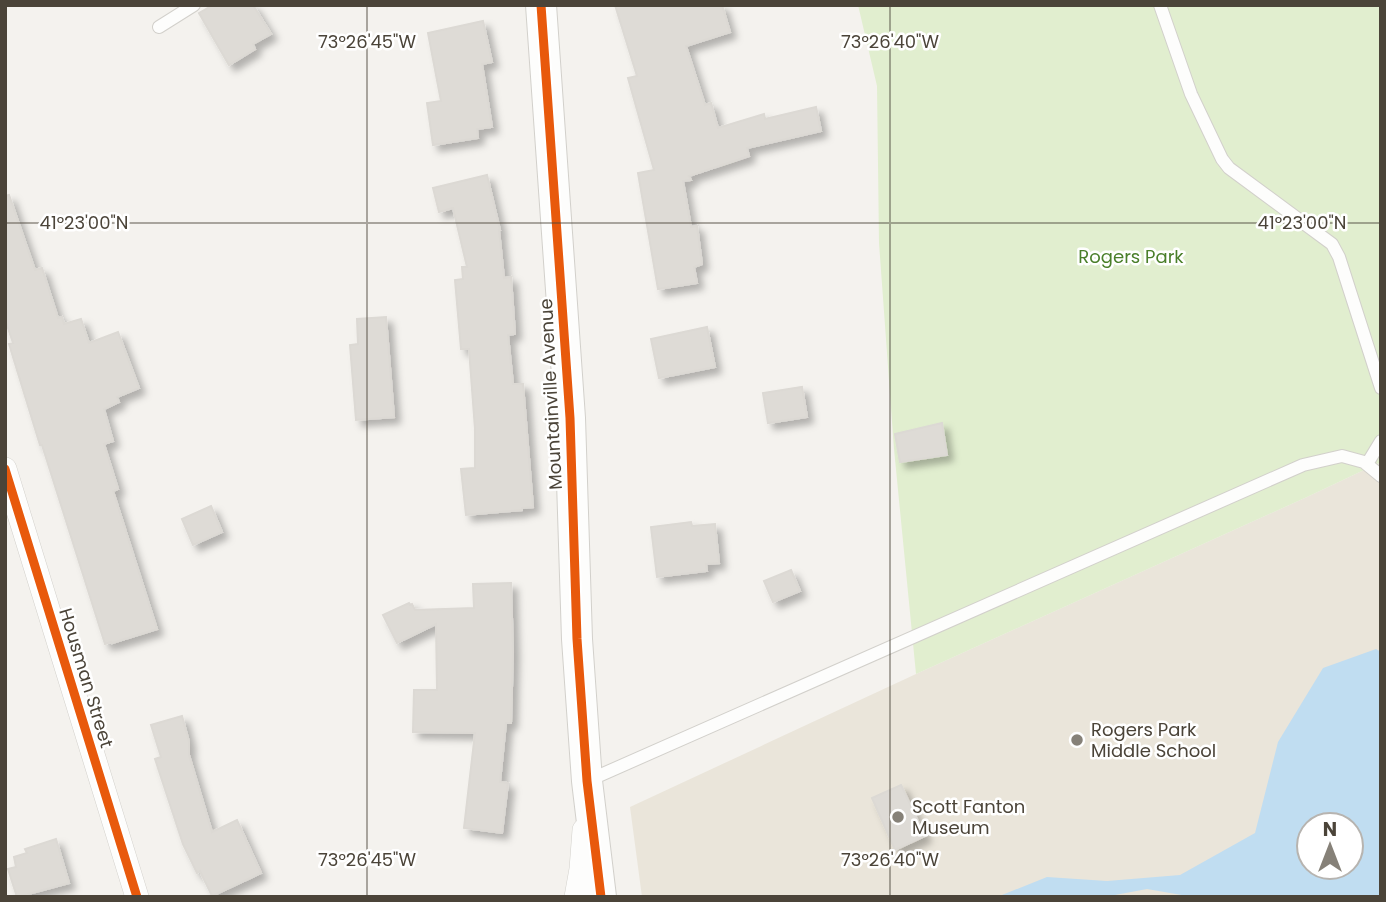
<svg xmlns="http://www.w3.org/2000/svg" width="1386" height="902" font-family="Poppins,sans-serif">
<defs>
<filter id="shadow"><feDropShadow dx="6" dy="6" stdDeviation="3.5" flood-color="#0004"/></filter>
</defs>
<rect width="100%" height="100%" fill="#f4f2ee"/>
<!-- education -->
<path fill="#eae5da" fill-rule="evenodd" d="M 1381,462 L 1381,897 L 642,897 L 630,807 L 916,674 L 1307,497 ZM 1309,825 L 1351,825 L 1351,867 L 1309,867 Z"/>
<!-- green -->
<path fill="#e1eecf" d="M 858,5 L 1381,5 L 1381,462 L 1307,497 L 916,674 L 894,449 L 879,243 L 877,86 Z"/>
<!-- water -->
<path fill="#c0ddf1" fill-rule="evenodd" d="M 1376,649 L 1381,652 L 1381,897 L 1193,897 L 1147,889 L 1115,895 L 1114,897 L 997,897 L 1047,877 L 1107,881 L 1180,875 L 1255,833 L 1278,742 L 1323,668 ZM 1309,825 L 1351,825 L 1351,867 L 1309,867 Z"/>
<!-- building -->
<path fill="#dedbd6" stroke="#dcd9d4" stroke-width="2" filter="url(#shadow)" d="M 213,5 L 253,5 L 271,34 L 253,44 L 255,49 L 229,65 L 199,13 Z
M 615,5 L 722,5 L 730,32 L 686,46 L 705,105 L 711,103 L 718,128 L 764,114 L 765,119 L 816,107 L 821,131 L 747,148 L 749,156 L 689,176 L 691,180 L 683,181 L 691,227 L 697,226 L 702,264 L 694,267 L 697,283 L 658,289 L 638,173 L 654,170 L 628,78 L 637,76 Z
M 483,21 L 492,62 L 482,64 L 492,127 L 477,129 L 478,138 L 433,145 L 427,103 L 441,101 L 428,33 Z
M 487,175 L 500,230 L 499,230 L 504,278 L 511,277 L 515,334 L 508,335 L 513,384 L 523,384 L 533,507 L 522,508 L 522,510 L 466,515 L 461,469 L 475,468 L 475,429 L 469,349 L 461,349 L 455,280 L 463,279 L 462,267 L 467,267 L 453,208 L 439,212 L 433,188 Z
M 9,195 L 35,270 L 42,268 L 58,318 L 62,317 L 64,324 L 81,319 L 89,343 L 118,332 L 139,388 L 117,397 L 119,402 L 104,409 L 113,441 L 104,444 L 118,489 L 113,491 L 157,629 L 112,643 L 111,642 L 105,644 L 42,445 L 40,445 L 9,344 L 13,343 L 5,319 L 5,196 Z
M 386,317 L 394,417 L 356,420 L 350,345 L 358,344 L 357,319 Z
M 707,327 L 715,367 L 659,378 L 651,339 Z
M 802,387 L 807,417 L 768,423 L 763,393 Z
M 942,423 L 947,455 L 900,462 L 895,434 Z
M 211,506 L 222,532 L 193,545 L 182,519 Z
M 691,522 L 692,526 L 715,524 L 719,563 L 706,564 L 707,571 L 657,577 L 651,527 Z
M 791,570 L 800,591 L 773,602 L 764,581 Z
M 511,583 L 513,652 L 511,723 L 506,723 L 500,782 L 508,783 L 502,833 L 464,828 L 475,733 L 413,732 L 414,690 L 437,690 L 436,624 L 397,643 L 383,615 L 409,603 L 410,605 L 412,604 L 415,610 L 474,608 L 473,584 Z
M 182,716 L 189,742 L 189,755 L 212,832 L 237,820 L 261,873 L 212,896 L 200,871 L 197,873 L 183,844 L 155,759 L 161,757 L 151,725 Z
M 901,785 L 925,836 L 895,850 L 872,798 Z
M 56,839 L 69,883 L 17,897 L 8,869 L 16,867 L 14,857 L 27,853 L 25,849 Z"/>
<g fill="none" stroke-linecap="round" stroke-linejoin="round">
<defs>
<path id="service" d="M 1160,5 L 1191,94 L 1222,159 L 1229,168 L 1332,244 L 1339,257 L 1381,388
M 159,27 L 194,5
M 1367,464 L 1381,441
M 587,781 L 1303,465 L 1342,456 L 1364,462 L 1381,476"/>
<path id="minor" d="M 5,469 L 137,897
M 576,897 L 581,869 L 584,830"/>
<path id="tertiary" d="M 541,5 L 570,418 L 577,639 L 587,781 L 601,897"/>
</defs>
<!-- service casing -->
<use href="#service" stroke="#d2d0cb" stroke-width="14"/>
<!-- minor casing -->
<use href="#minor" stroke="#d2d0cb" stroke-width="24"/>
<!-- tertiary casing -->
<use href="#tertiary" stroke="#d2d0cb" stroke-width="32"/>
<!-- service -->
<use href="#service" stroke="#fdfdfc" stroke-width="12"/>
<!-- minor -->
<use href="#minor" stroke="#fdfdfc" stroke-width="23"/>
<!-- tertiary -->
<use href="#tertiary" stroke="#fdfdfc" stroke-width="30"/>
<defs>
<path id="cycleway" d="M 541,5 L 570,418 L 577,639 L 587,781 L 601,897
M 5,469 L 137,897"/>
</defs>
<!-- cycleway casing -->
<use href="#cycleway" stroke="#fff" stroke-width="13"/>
<!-- cycleway -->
<use href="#cycleway" stroke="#e8590c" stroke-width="9"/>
</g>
<!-- ticks -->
<path fill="none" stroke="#4b4439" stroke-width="2" stroke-opacity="0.45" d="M 367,5 L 367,897M 890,5 L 890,897M 5,223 L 1381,223"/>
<!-- markers -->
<g fill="#868178" stroke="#fff" stroke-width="2.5">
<circle cx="1077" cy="740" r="7"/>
<circle cx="898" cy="817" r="7"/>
</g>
<g text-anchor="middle" stroke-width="5" stroke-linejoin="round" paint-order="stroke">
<!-- park labels -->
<g font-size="18" fill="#4a7f2a" stroke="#fff">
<text x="1131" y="263">Rogers Park</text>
</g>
<!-- street labels -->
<g font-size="18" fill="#4b4439" stroke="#fff">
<text transform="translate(551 394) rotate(-93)" y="6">Mountainville Avenue</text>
<text transform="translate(86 678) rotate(73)" y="6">Housman Street</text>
</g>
<!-- poi labels -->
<g font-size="18" fill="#4b4439" stroke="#fff" text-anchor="start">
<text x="1091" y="736">Rogers Park<tspan x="1091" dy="21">Middle School</tspan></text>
<text x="912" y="813">Scott Fanton<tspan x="912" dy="21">Museum</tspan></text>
</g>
</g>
<g font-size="18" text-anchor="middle" fill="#4b4439" stroke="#fff" stroke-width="5" stroke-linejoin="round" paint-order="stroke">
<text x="367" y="48">73°26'45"W</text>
<text x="890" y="48">73°26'40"W</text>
<text x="84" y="229">41°23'00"N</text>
<text x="1302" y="229">41°23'00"N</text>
<text x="367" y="866">73°26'45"W</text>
<text x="890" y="866">73°26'40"W</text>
</g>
<!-- border -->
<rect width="1386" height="902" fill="none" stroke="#4b4439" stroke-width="14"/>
<!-- north arrow -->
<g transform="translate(1330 846)"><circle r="33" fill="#ffffff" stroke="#b7b4b0" stroke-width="2"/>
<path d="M0-5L12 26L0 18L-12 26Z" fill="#868178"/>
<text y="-10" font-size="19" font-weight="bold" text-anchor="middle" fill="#4b4439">N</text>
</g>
</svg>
